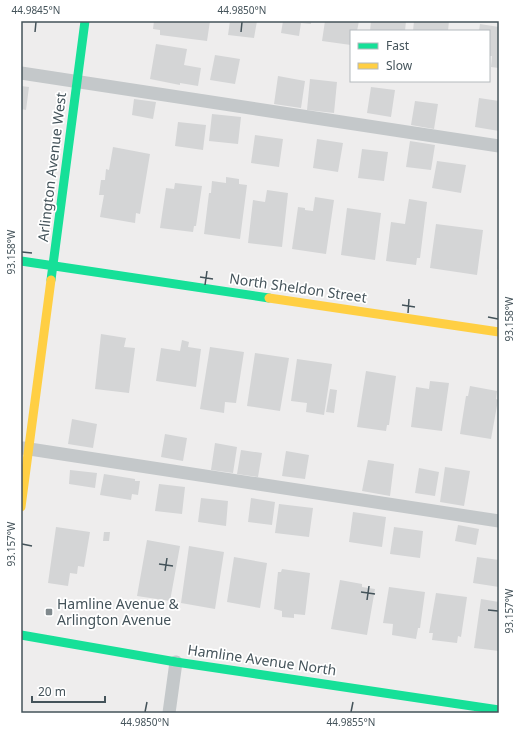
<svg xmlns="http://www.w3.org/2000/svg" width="520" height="734" font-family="'Noto Sans',sans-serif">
<rect width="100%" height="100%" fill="#eeeded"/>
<!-- building -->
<path fill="#d4d5d6" d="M 154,21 L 210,21 L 207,41 L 160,35 L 160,30 L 153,29 Z
M 230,21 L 257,21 L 254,38 L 228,35 Z
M 283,21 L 311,21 L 311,24 L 301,23 L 299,36 L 281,33 Z
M 325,21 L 359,21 L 357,31 L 351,31 L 351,45 L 322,41 Z
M 371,21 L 406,21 L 405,31 L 370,31 Z
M 414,21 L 449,21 L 448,31 L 413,31 Z
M 480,24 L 499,27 L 499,68 L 491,67 L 492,56 L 489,56 L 489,31 L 479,31 Z
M 156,44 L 187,49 L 184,65 L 201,68 L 198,86 L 180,83 L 180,85 L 150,79 Z
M 215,55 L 240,59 L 235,84 L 210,80 Z
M 278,76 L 305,81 L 301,108 L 274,104 Z
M 310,79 L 337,82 L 334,113 L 307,110 Z
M 21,86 L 29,87 L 26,110 L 21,109 Z
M 371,87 L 395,90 L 391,117 L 367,113 Z
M 479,98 L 499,101 L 499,131 L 475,127 Z
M 134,99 L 156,102 L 153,119 L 132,115 Z
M 415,101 L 438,104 L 434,129 L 411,125 Z
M 212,114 L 241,117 L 238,144 L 209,141 Z
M 178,122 L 206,125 L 203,150 L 175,146 Z
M 255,135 L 283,139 L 279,167 L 251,163 Z
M 317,139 L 343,143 L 338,172 L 313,168 Z
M 410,141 L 435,145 L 431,170 L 406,167 Z
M 113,147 L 150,154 L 140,214 L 136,213 L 135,223 L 100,217 L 104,195 L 99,195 L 101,180 L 105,180 L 106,169 L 109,170 Z
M 362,149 L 388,152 L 384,181 L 358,178 Z
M 437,161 L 466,165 L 461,193 L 432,188 Z
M 226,177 L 239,179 L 239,184 L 247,185 L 240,239 L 204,234 L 209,193 L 211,193 L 212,181 L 226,183 Z
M 175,183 L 202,186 L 196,226 L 194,226 L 193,232 L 160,228 L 166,188 L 174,189 Z
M 267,190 L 288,193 L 282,247 L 248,243 L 253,200 L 265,202 Z
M 315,197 L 334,200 L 326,254 L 292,249 L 298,207 L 305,208 L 305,210 L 313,211 Z
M 409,199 L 427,202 L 420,258 L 417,258 L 416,265 L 386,261 L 391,222 L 405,224 Z
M 347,208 L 381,213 L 375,260 L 341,255 Z
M 436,224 L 483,230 L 477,275 L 430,268 Z
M 498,258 L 499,258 L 499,270 L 497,269 Z
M 101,334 L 126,338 L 124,347 L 135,348 L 129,393 L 95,389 Z
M 182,340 L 189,342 L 188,347 L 201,349 L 196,387 L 156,381 L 161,348 L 180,351 Z
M 210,347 L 244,352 L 236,403 L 225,402 L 224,413 L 200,409 Z
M 255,353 L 289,358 L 280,411 L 247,406 Z
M 297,359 L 332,364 L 324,415 L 306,412 L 307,403 L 291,401 Z
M 366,371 L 396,376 L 389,425 L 387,425 L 386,431 L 357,427 Z
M 430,381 L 449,383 L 442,431 L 411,427 L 416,387 L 429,389 Z
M 470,386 L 497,391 L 496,399 L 498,400 L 491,439 L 460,434 L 466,396 L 468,396 Z
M 330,389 L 337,390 L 334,413 L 326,412 Z
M 72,419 L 97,424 L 93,448 L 68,444 Z
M 165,434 L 187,438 L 183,461 L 161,457 Z
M 215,443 L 237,447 L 233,473 L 211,470 Z
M 241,450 L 262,453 L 258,477 L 237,474 Z
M 286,451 L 309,455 L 305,479 L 282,476 Z
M 368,460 L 394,464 L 390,496 L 362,491 Z
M 445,467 L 470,471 L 464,506 L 440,502 Z
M 419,468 L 439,472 L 435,496 L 415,493 Z
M 70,470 L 97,473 L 95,488 L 69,484 Z
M 104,474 L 135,479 L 135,481 L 140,481 L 138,495 L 132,494 L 131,500 L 100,495 Z
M 159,484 L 185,487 L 182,514 L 155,511 Z
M 201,498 L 228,501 L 226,526 L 198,522 Z
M 251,498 L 275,502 L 272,525 L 248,522 Z
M 279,504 L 313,508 L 309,537 L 275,533 Z
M 353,512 L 386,517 L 382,547 L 349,542 Z
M 458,525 L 479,529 L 476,545 L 455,541 Z
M 56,527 L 90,532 L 84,567 L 78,566 L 77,574 L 70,573 L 68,586 L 48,583 Z
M 394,527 L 423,531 L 420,558 L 390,554 Z
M 104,532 L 110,532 L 109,541 L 103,541 Z
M 147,540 L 180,546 L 170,601 L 137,596 Z
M 189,546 L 224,552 L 215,609 L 181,603 Z
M 234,557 L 267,563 L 260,608 L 227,602 Z
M 477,557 L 499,560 L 499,587 L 473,583 Z
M 282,569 L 310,573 L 305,615 L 294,614 L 294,618 L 282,617 L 282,611 L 274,609 L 278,572 L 281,572 Z
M 340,580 L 362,584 L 362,587 L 375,589 L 367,635 L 331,629 Z
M 389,587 L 425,592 L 420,628 L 418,628 L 416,639 L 392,635 L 393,624 L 383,623 Z
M 436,593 L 467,597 L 461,637 L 458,636 L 457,643 L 432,640 L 433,633 L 429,633 Z
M 481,599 L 499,602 L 499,651 L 474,648 Z"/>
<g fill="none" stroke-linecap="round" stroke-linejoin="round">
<!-- lane -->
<path stroke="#c4c8ca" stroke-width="13" d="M 21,73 L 499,146
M 23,448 L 499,521
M 169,713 L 176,662"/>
<!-- fast -->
<path stroke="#16e098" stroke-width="9" d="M 21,261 L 269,298
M 51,280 L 85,21
M 21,635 L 176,662 L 499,710"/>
<!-- slow -->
<path stroke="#ffcf43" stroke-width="9" d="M 269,298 L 499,332
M 21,507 L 51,280"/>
</g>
<!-- ticks -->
<path fill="none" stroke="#44535a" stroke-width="1.5" d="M 35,32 L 36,22M 241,32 L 242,22M 22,252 L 32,253M 200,277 L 213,279M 205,285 L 207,271M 402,305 L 415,307M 408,313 L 409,299M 488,317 L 498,319M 22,544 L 32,546M 159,564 L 173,566M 165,571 L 167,558M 361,592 L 375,594M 367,600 L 369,586M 488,610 L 498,611M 145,712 L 147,702M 351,712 L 353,702"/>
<!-- markers -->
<rect fill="#80898d" stroke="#fff" stroke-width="1.5" x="45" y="608" width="8" height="8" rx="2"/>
<g text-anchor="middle" stroke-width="3.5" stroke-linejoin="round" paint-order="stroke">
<!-- street labels -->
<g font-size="14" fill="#44535a" stroke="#fff">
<text transform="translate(52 167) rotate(-83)" y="5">Arlington Avenue West</text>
<text transform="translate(298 288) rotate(8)" y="5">North Sheldon Street</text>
<text transform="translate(262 660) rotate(8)" y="5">Hamline Avenue North</text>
</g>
<!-- poi labels -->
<g font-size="14" fill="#44535a" stroke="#fff" text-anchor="start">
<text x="57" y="609">Hamline Avenue &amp;<tspan x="57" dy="16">Arlington Avenue</tspan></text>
</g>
</g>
<!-- border -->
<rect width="520" height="734" fill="none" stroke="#ffffff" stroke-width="44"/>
<!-- legend -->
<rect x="350" y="30" width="140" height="52" fill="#ffffff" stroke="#b4babd"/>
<rect x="358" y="43" width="20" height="6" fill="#16e098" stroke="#b4babd"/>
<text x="386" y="50" font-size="12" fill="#44535a">Fast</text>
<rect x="358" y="63" width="20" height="6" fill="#ffcf43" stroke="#b4babd"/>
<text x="386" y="70" font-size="12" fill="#44535a">Slow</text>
<!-- scale -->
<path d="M32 696v6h73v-6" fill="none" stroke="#44535a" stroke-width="2"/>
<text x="38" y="696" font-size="12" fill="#44535a" stroke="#ffffff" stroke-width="3" paint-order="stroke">20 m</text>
<rect x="22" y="22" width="476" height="690" fill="none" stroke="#44535a" stroke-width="1.5"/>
<g font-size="10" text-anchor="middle" fill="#44535a">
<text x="36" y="14">44.9845°N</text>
<text x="242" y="14">44.9850°N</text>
<text transform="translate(11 252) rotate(-90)" y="4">93.158°W</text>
<text transform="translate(509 319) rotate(-90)" y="4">93.158°W</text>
<text transform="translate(11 544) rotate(-90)" y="4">93.157°W</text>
<text transform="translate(509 611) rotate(-90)" y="4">93.157°W</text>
<text x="145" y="726">44.9850°N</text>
<text x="351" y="726">44.9855°N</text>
</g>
</svg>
